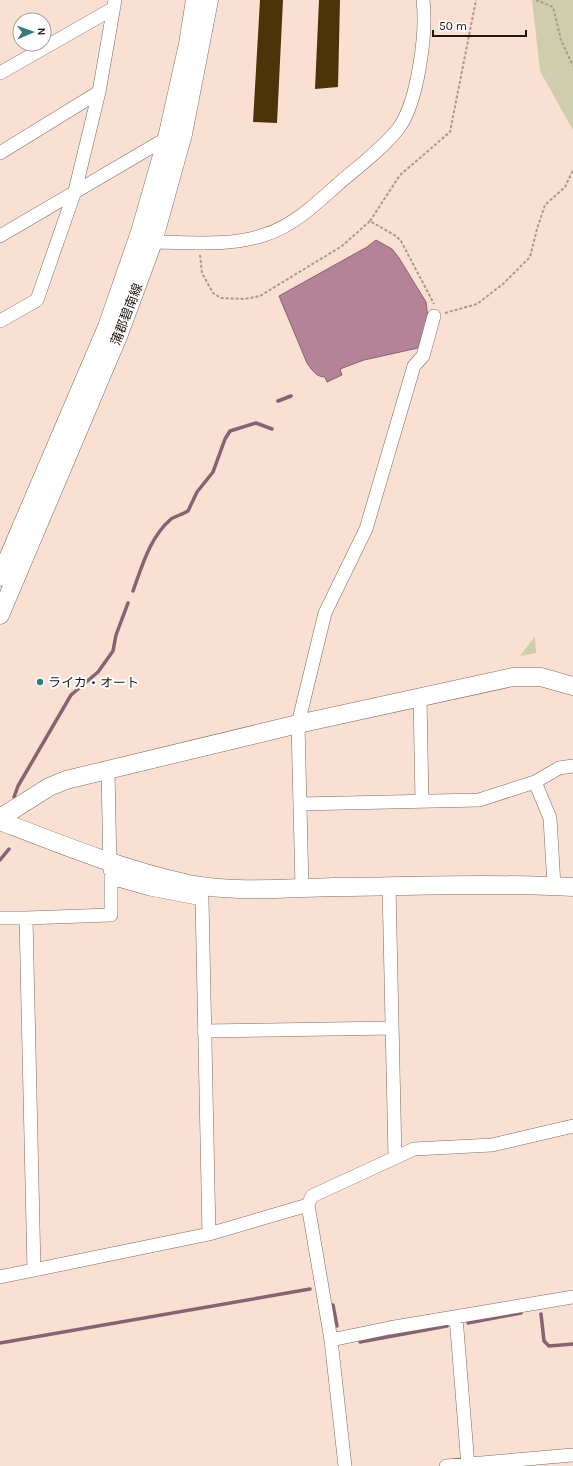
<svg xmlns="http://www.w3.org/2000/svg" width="573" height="1466" font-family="Karla,'Noto Sans JP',sans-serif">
<rect width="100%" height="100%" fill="#f9e0d2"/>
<!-- green -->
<path fill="#ceceaf" d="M 532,0 L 573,0 L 573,130 L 540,71 Z
M 535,636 L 536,653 L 520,656 Z"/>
<!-- water -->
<path fill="#b58398" stroke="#886270" d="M 376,240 L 392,249 L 399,258 L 426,302 L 428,318 L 418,348 L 364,360 L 340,369 L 342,375 L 327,382 L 325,377 C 316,377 312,370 307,363 L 279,296 L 367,247 Z"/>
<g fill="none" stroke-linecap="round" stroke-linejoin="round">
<!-- stream -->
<path stroke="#886270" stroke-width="3.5" d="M 278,401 L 291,396
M 133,591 C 142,566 150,537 171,519 C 176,516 183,514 188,511 L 197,492 L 213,472 L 225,439 L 230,431 L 256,423 L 272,429
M 14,797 L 18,786 L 71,695 L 98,672 L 113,651 L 116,635 L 128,603
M 0,860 L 9,849
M 333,1305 L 337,1326
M 541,1314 L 544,1341 L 549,1346 L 573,1344
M 468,1323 L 521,1313
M 360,1342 L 447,1326
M 0,1343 L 310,1289"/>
</g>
<!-- building -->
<path fill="#4b3407" d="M 260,0 L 283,0 L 277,123 L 253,122 Z
M 319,0 L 340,0 L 338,87 L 315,89 Z"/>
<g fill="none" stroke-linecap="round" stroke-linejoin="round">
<defs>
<path id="street" d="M 0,73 L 114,8
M 0,153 L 99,92
M 0,236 L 167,138
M 153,242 C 190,242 228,247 264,235 C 293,226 316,204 338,184 C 358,167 382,149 398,129 C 418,103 427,32 423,0
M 0,321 L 37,300 L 75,191 L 99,92 L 115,0
M 420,698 L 422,801
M 108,770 L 110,870
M 535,782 L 550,818 L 554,886
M 300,804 L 479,800 L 535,782 L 559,768 L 573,766
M 389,886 L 395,1158
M 302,888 L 298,724 L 325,613 L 366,529 L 414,366 L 423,356 L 434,316
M 0,918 L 26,918
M 204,1031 L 392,1028
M 34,1270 L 26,918 L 111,915 L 111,878 L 150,889 L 202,899 L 209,1234
M 0,1277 L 209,1234 L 308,1205
M 456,1317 L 468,1466
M 331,1340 L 389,1328 L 573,1297
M 345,1466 L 331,1340 L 308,1205 L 312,1196 L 414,1149 L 492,1145 L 573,1126
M 446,1466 L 573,1455"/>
<path id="secondary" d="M 0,577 L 107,327 L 140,232 L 167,138 L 188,44 L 195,0
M 0,615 L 119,334 L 153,242 L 183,134 L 209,0
M 0,818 L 49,787 L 66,780 L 298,724 L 513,677 L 541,677 L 573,686
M 0,821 C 62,845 124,870 189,884 C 236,893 286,888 334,887 C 414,886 494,883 573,887"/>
</defs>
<!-- street casing -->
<use href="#street" stroke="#806a5e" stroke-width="14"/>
<!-- secondary casing -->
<use href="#secondary" stroke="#806a5e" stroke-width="19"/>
<!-- path -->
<path stroke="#ab988d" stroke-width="2" stroke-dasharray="3 2" stroke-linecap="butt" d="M 536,0 L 553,7 L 561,40 L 573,66
M 370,221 L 400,175 L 450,132 L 476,0
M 200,255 L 202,273 L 213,293 L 221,298 L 245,299 L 260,296 L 342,246 L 370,221 L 396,236 L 401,241 L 434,304
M 445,313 L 477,304 L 503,284 L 530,257 L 537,229 L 545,205 L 565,187 L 573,170"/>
<!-- street -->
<use href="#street" stroke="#fff" stroke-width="13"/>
<!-- secondary -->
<use href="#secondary" stroke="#fff" stroke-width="18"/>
</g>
<!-- markers -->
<circle fill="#337c7c" stroke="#fff" stroke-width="1.5" cx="40" cy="682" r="4"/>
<g text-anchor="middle" stroke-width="4" stroke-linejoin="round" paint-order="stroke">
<!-- street labels -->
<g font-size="13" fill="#1f1612" stroke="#fff">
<text transform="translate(126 314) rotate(-69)" y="5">蒲郡碧南線</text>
</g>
<!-- poi labels -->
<g font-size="13" fill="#1f1612" stroke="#fff" text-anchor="start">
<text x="48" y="687">ライカ・オート</text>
</g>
</g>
<!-- north arrow -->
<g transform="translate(32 32) rotate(88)"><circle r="19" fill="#ffffff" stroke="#a5a2a0"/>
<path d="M0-3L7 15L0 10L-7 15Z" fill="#337c7c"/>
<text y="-6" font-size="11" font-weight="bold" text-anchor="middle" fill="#1f1612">N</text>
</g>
<!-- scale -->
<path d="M433 30v6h93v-6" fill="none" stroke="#1f1612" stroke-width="2"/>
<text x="439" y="30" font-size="12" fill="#1f1612" stroke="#ffffff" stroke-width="3" paint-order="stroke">50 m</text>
</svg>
